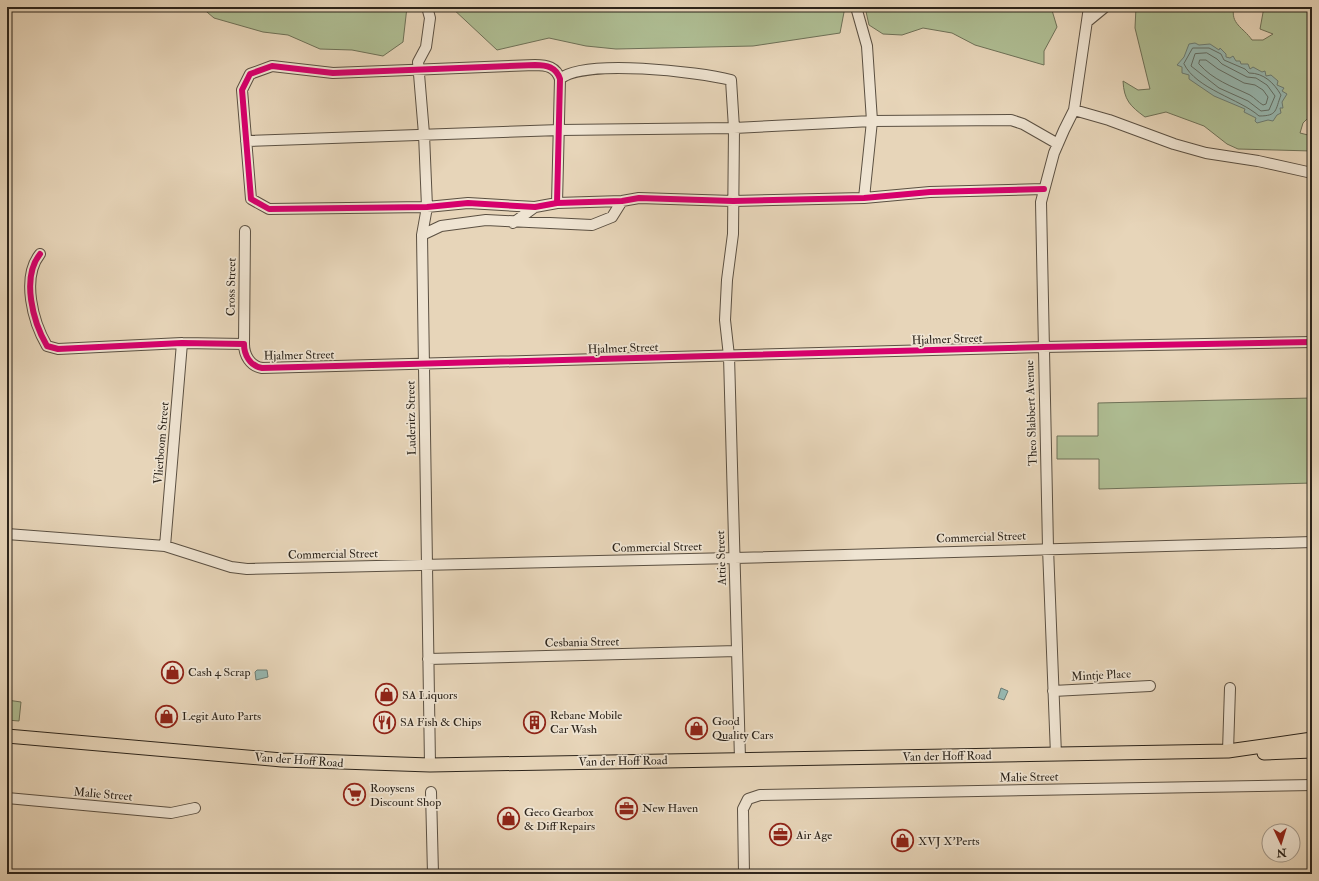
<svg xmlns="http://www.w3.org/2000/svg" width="1319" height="881" font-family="'IM FELL Double Pica',serif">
<rect width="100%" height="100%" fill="#e7d5b9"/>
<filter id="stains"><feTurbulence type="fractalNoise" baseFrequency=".005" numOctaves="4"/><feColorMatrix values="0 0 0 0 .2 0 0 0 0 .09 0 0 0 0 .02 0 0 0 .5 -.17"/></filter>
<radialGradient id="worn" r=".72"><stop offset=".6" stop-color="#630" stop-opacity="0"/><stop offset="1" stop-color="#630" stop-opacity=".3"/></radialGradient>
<!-- green -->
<path fill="#afbe94" stroke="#6e7158" d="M 201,7 L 407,7 L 403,42 L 383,56 L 352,50 L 320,49 L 288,35 L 263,32 L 214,18 Z
M 451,7 L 845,7 L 840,33 L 753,46 L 616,49 L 586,46 L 549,38 L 497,50 Z
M 865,7 L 1051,7 L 1057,27 L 1044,51 L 1044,65 L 975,45 L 952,33 L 923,28 L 902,35 L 883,34 L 869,25 Z
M 1136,7 L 1234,7 C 1230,24 1243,27 1252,40 L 1263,40 L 1273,34 L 1260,29 L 1264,7 L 1304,7 L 1305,11 L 1312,13 L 1312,114 L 1303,123 L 1300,133 L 1308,135 L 1312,133 L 1312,151 L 1238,149 L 1227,144 L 1204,126 L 1166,112 L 1145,117 C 1130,106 1124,100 1123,81 L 1138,90 L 1150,89 L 1135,28 Z
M 1312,398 L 1312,483 L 1099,489 L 1099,459 L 1057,459 L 1057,436 L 1098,436 L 1098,403 Z
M 7,700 L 21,702 L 19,721 L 7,720 Z"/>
<!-- water -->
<path fill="#97b8b1" stroke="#6c7d75" d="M 1195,43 L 1199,45 L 1210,44 L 1219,50 L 1220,48 L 1226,54 L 1226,57 L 1230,58 L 1233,56 L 1236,61 L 1240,61 L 1241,64 L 1248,64 L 1250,69 L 1253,67 L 1262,72 L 1265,71 L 1266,76 L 1271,75 L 1278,81 L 1277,85 L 1284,88 L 1282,91 L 1287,94 L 1282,102 L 1283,108 L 1280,108 L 1281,113 L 1277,115 L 1273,121 L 1268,120 L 1257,123 L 1255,121 L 1256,118 L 1244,112 L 1245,109 L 1214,96 L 1189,79 L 1189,75 L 1182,73 L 1182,67 L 1177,65 L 1184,57 L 1189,44 Z
M 257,670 L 267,670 L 268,677 L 256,680 L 255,672 Z
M 1001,688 L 1008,691 L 1004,700 L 998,698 Z"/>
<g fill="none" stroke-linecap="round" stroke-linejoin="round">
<!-- shore -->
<path stroke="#626e66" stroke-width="1" d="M 1193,48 L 1209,48 L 1221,54 L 1224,60 L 1245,69 L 1249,73 C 1264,73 1274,83 1281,95 C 1275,110 1278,116 1259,116 C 1240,99 1196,89 1184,64 Z
M 1207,53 L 1217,59 L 1222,64 L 1247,77 L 1256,78 L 1267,85 L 1275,96 L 1269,110 L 1261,111 L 1248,101 L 1219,88 L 1191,66 L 1195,54 Z
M 1200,60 L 1206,60 L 1218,69 L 1244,83 L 1255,85 L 1263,90 L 1268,97 L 1266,104 L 1263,105 C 1258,102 1255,98 1250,95 C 1231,86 1213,80 1199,64 Z"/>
<defs>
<path id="minor" d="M 427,7 L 430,18 L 426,47 L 418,62 L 424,134 L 427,207 L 422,235 L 430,765
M 856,7 L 867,46 L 872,121 L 864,198
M 1088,21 L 1105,7
M 560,79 C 584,58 699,72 731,80 L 734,128 L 733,234 L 727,280 L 725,320 L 729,356 L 740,759
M 1074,110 L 1109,120 L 1174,144 L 1206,153 L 1258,161 L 1312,173
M 246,141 L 560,130 L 734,128 L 872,121 L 1011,120 L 1023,124 L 1058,144
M 557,203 L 560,79 C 556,67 547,65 535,65 L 333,73 L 272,66 L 250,74 L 242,90 L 251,199 L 269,209 L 427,207 L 468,203 L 535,207 L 557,203 L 622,201 L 639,198 L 733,201 L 864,198 L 930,192 L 1044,189
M 513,223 L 535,207
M 422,235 L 441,226 L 486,220 L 592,225 L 612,217 L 622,201
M 40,254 C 21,278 33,322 47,346 L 58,349 L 182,343 L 244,344 C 244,355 250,366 262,368 L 1043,347 L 1312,342
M 244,344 L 245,231
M 7,534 L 165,546 L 231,567 L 247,569 L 734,558 L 1312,542
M 165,546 L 182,343
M 428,659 L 737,651
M 1053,691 L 1150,686
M 1228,751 L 1230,688
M 1056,755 L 1048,548 L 1041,202 L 1054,153 L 1064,130 L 1074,110 L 1089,7
M 431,792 L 433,874
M 7,798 L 171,813 L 195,808
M 744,874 L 743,809 L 748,799 L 760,795 L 1312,785"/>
<path id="major" d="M 7,736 L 282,760 L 430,765 L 1228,751 L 1312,739
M 1264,753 L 1312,751"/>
</defs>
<!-- minor casing -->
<use href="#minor" stroke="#5b5042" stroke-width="12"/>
<!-- major casing -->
<use href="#major" stroke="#2c241b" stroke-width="15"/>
<!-- minor -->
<use href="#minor" stroke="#efe4d2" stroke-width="10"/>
<!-- major -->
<use href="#major" stroke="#e7d5b9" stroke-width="13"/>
<defs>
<path id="cycleway" d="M 557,203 L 560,79 C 556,67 547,65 535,65 L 333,73 L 272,66 L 250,74 L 242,90 L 251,199 L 269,209 L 427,207 L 468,203 L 535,207 L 557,203 L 622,201 L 639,198 L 733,201 L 864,198 L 930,192 L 1044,189
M 40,254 C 21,278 33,322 47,346 L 58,349 L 182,343 L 244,344 C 244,355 250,366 262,368 L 1043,347 L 1312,342"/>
</defs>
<!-- cycleway casing -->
<use href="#cycleway" stroke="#efe4d2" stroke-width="8"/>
<!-- cycleway -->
<use href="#cycleway" stroke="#d6006c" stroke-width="6"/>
</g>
<!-- icons -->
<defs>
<symbol id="shop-ring" viewBox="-11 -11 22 22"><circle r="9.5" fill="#efe4d2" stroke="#8f2418" stroke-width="1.5"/><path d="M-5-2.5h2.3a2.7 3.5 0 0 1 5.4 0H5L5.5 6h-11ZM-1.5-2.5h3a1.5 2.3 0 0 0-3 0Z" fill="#8f2418"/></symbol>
<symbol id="restaurant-ring" viewBox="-11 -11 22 22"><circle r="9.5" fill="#efe4d2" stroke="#8f2418" stroke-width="1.5"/><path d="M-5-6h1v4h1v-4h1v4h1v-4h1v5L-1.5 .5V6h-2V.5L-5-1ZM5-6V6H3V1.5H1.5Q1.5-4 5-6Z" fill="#8f2418"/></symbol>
<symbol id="building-ring" viewBox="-11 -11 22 22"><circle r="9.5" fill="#efe4d2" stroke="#8f2418" stroke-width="1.5"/><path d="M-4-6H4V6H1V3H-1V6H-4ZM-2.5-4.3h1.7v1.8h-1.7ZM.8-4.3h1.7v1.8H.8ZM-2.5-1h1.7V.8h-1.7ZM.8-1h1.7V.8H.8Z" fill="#8f2418"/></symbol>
<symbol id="supermarket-ring" viewBox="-11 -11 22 22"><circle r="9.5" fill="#efe4d2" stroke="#8f2418" stroke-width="1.5"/><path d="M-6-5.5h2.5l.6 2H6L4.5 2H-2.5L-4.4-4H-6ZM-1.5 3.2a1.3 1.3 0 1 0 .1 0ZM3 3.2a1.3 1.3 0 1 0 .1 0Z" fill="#8f2418"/></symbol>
<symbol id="office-ring" viewBox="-11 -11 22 22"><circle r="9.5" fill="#efe4d2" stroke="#8f2418" stroke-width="1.5"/><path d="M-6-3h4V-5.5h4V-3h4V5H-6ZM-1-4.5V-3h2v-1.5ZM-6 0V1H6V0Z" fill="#8f2418"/></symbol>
</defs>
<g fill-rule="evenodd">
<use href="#shop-ring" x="160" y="660" width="25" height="25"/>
<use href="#shop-ring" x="374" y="682" width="25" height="25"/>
<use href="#shop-ring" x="154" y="704" width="25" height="25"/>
<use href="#restaurant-ring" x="372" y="710" width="25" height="25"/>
<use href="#building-ring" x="522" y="710" width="25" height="25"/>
<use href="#shop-ring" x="684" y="716" width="25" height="25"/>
<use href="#supermarket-ring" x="342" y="782" width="25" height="25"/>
<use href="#office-ring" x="614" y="796" width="25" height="25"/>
<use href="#shop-ring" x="496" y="806" width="25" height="25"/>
<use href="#office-ring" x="768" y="822" width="25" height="25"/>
<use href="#shop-ring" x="890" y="828" width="25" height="25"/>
</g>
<g text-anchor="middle" stroke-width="3.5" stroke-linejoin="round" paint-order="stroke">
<!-- street labels -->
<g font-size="12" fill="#2c241b" stroke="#efe4d2">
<text transform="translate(231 287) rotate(-89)" y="4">Cross Street</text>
<text transform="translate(947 339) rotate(-2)" y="4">Hjalmer Street</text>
<text transform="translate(623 348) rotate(-2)" y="4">Hjalmer Street</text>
<text transform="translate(299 355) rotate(-1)" y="4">Hjalmer Street</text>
<text transform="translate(1031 413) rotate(-92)" y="4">Theo Slabbert Avenue</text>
<text transform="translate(411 418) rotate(-91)" y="4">Luderitz Street</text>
<text transform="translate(161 443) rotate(-85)" y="4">Vlierboom Street</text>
<text transform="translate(981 537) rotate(-2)" y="4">Commercial Street</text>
<text transform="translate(657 547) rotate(-1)" y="4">Commercial Street</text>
<text transform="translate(333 554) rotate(-1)" y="4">Commercial Street</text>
<text transform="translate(721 558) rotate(-92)" y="4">Attie Street</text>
<text transform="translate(582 642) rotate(-1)" y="4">Cesbania Street</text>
<text transform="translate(1101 675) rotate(-3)" y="4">Mintje Place</text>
<text transform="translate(947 756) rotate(-1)" y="4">Van der Hoff Road</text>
<text transform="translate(299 760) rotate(4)" y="4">Van der Hoff Road</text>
<text transform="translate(623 761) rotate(-1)" y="4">Van der Hoff Road</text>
<text transform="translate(1029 777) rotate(-1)" y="4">Malie Street</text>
<text transform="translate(103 794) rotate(5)" y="4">Malie Street</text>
</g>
<!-- poi labels -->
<g font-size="12" fill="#2c241b" stroke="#efe4d2" text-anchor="start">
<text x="188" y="676">Cash 4 Scrap</text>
<text x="402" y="699">SA Liquors</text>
<text x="550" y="719">Rebane Mobile<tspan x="550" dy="14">Car Wash</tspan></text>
<text x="182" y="720">Legit Auto Parts</text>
<text x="712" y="725">Good<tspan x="712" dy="14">Quality Cars</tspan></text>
<text x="400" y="726">SA Fish &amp; Chips</text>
<text x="370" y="792">Rooysens<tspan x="370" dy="14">Discount Shop</tspan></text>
<text x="642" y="812">New Haven</text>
<text x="524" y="816">Geco Gearbox<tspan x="524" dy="14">&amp; Diff Repairs</tspan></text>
<text x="796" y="839">Air Age</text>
<text x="918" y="845">XVJ X'Perts</text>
</g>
</g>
<!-- margin -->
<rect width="1319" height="881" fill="none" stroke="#e7d5b9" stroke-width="24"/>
<rect x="8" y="8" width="1303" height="865" fill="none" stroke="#2c241b" stroke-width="2"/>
<rect x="12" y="12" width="1295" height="857" fill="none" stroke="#2c241b"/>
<!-- north arrow -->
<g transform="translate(1281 843) rotate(176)"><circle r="19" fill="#efe4d2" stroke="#a19789"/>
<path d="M0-3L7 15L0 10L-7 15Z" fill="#8f2418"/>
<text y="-6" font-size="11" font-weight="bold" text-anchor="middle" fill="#2c241b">N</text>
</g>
<rect width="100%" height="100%" filter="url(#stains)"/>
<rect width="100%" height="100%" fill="url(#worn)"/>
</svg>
